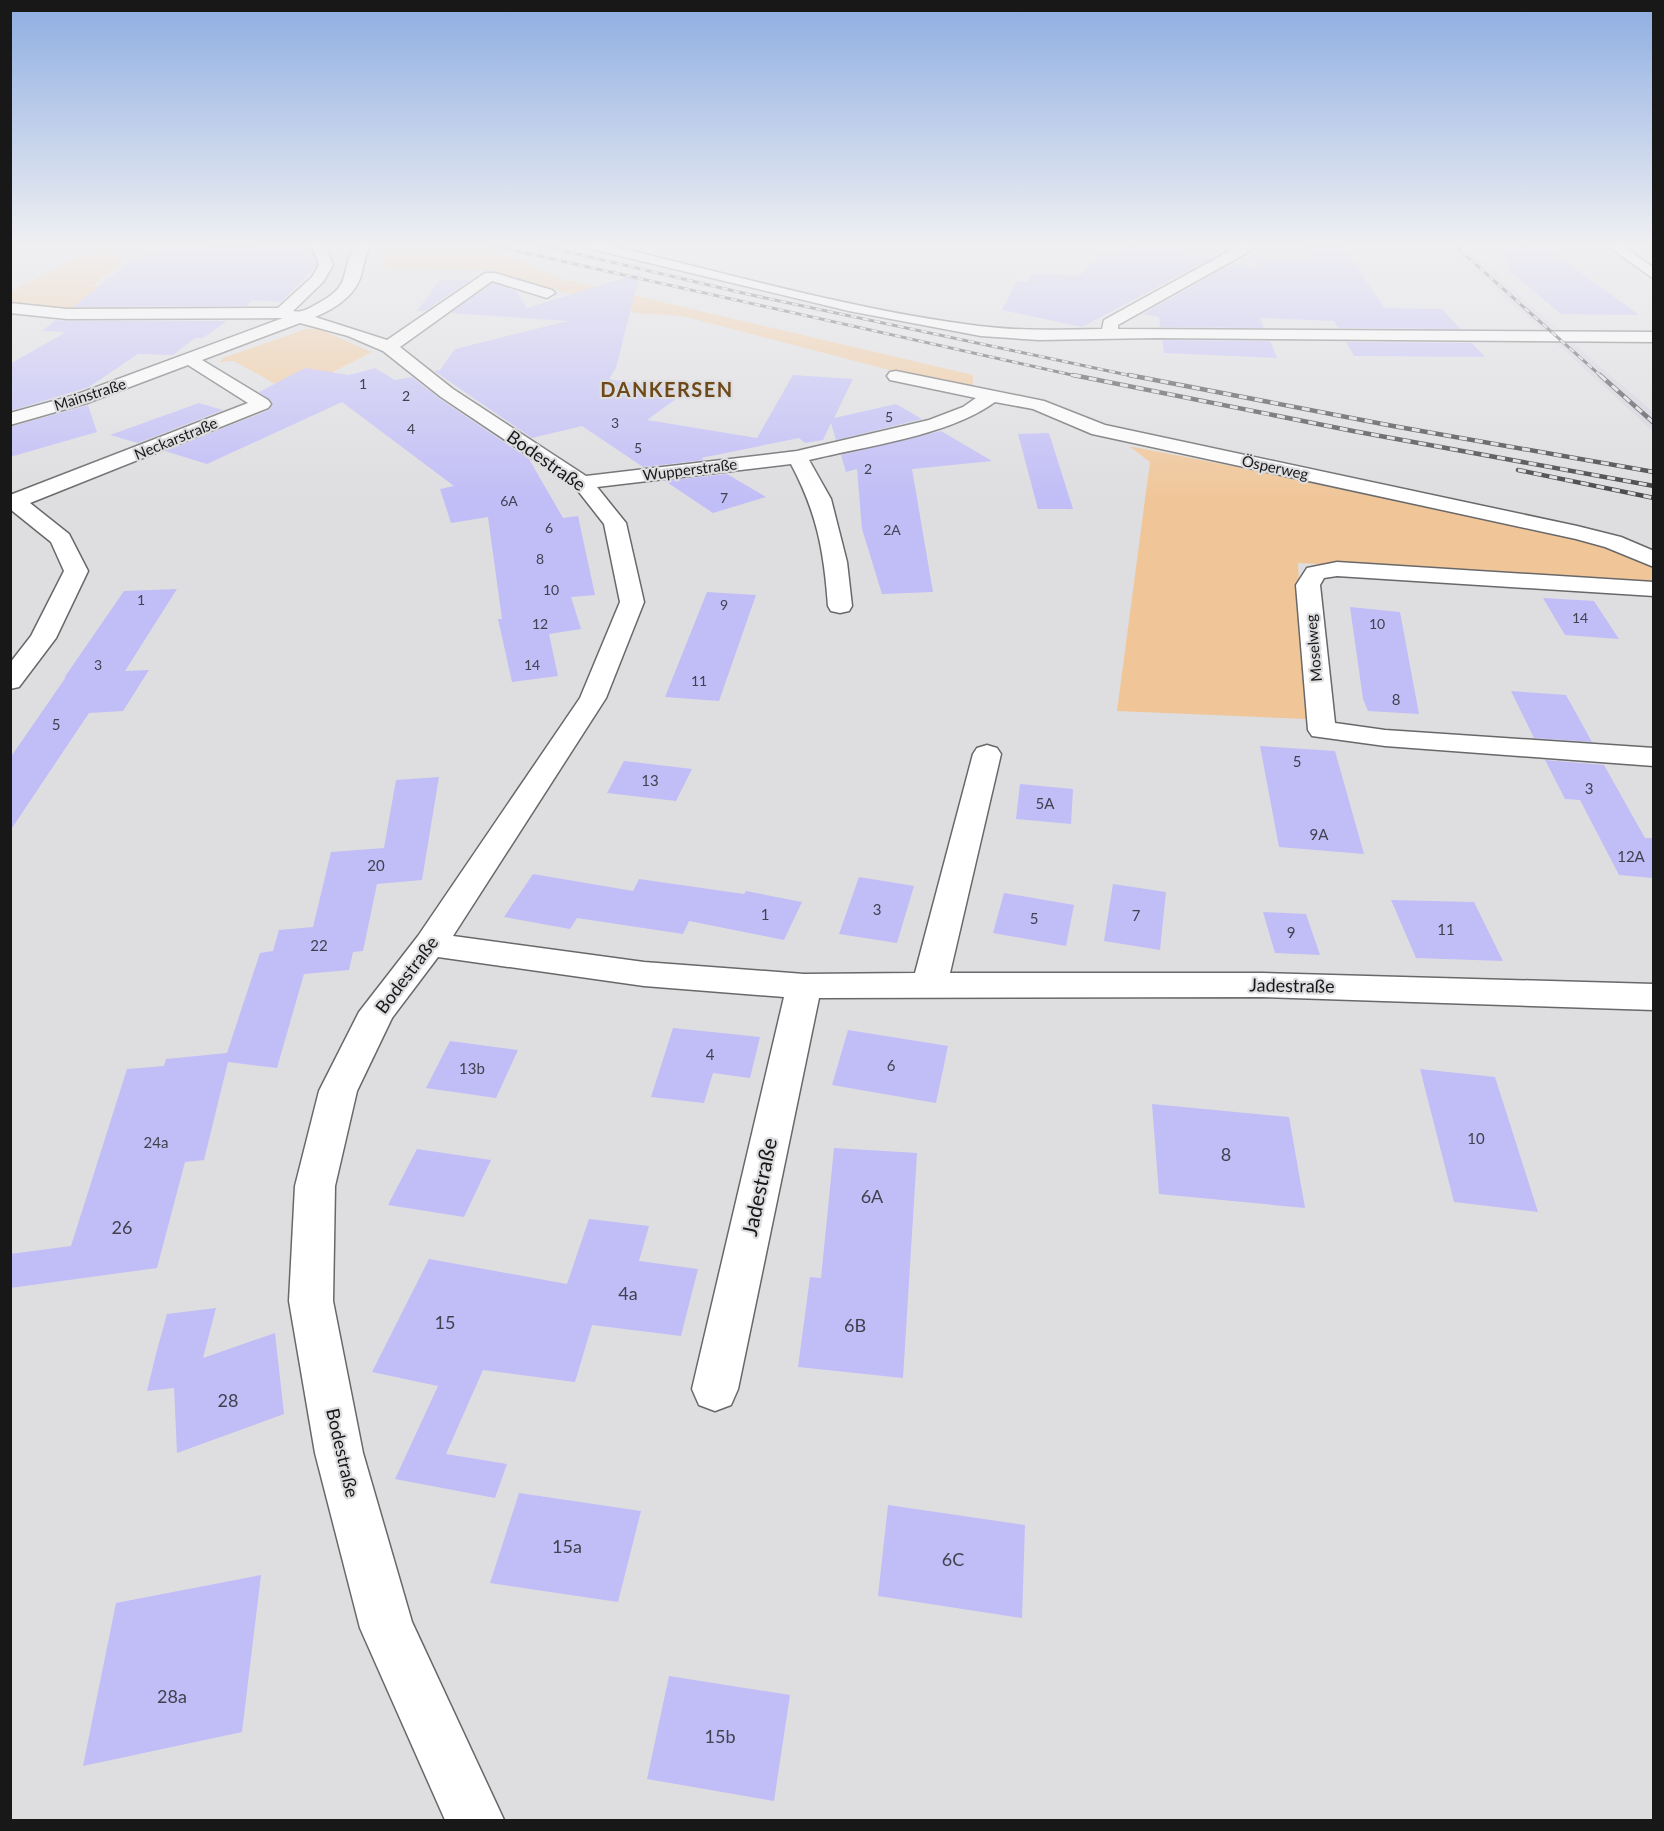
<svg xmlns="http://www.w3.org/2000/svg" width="1664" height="1831" font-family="Lato,sans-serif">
<rect width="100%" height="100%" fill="#dedee1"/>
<!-- built -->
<path fill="#d3d2dd" d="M 1440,244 L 1463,244 L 1560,332 L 1545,332 Z
M 1556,343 L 1573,343 L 1653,412 L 1653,431 Z"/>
<!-- green -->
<path fill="#f0c698" d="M 103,244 L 114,244 L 124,261 L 92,286 L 143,286 L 111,311 L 11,306 L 10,292 Z
M 386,244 L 469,244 L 506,253 L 556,277 L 973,375 L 973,386 L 901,373 L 682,316 L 636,313 L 489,270 L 383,268 L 381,259 Z
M 306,329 L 318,329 L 372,352 L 331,373 L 279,386 L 234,361 L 220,362 L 223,358 Z
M 1129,446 L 1294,478 L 1598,542 L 1621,550 L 1653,568 L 1653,582 L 1298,563 L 1306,719 L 1117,711 L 1150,462 Z"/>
<!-- building -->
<path fill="#c1bdf7" d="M 225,244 L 251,244 L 260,252 L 302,248 L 302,257 L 313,257 L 317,265 L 281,302 L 253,300 L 246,306 L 73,307 L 137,256 Z
M 1123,244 L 1210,259 L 1082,327 L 1002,310 L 1017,281 L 1028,282 L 1032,273 L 1079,276 L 1102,253 L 1123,255 Z
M 1303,244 L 1342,244 L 1384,308 L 1442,309 L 1460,329 L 1338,328 L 1334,321 L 1260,318 L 1264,328 L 1160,327 L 1159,317 L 1143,314 L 1233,263 L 1257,268 L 1254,259 L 1313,261 Z
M 1504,247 L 1545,247 L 1639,315 L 1561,314 L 1510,271 Z
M 640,273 L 616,368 L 609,379 L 687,391 L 647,420 L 757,438 L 793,375 L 853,379 L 834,418 L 896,404 L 922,419 L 836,440 L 831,423 L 823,440 L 805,443 L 799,438 L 701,458 L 704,460 L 643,467 L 582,426 L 532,438 L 434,371 L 440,370 L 455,349 L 568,321 L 451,313 L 492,283 L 516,291 L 527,308 Z
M 440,280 L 470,280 L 425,311 L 417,311 Z
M 56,320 L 67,321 L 227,321 L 203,338 L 195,338 L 173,355 L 138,354 L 89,387 L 10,411 L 10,364 L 66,332 L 42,331 Z
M 1162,340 L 1270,341 L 1277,358 L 1164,353 Z
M 1346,342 L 1472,343 L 1485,357 L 1354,356 Z
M 305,368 L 349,375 L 375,368 L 395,380 L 412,377 L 440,399 L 529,459 L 563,518 L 578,516 L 595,595 L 571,597 L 581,629 L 549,634 L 558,676 L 512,682 L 498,619 L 502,619 L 488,517 L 451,523 L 440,489 L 454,486 L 342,402 L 207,464 L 165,451 L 269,410 L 273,403 L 259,392 Z
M 199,403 L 223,410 L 138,443 L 110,435 Z
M 88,405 L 97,432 L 10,457 L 10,427 Z
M 941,431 L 992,461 L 912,469 L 933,592 L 882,594 L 862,529 L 857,469 L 846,472 L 841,455 Z
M 1049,433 L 1073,509 L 1038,509 L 1018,434 Z
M 727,474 L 766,497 L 713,513 L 665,481 Z
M 177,589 L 125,671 L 149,670 L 123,711 L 89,713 L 10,831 L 10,758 L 66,677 L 64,678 L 124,591 Z
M 707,592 L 756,595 L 719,701 L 665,697 Z
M 1543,598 L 1594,601 L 1619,639 L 1565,635 Z
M 1350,607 L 1400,612 L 1419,714 L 1368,711 L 1363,699 Z
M 1511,691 L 1566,695 L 1592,742 L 1534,738 Z
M 1260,746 L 1335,751 L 1364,854 L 1279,847 Z
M 1545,760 L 1604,765 L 1645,838 L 1653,838 L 1653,878 L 1619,875 L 1580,800 L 1565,799 Z
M 624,761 L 692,769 L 676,801 L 607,793 Z
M 439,777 L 422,880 L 377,884 L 363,951 L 353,952 L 349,970 L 304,974 L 277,1068 L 228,1062 L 204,1160 L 185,1162 L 157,1268 L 10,1288 L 10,1254 L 71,1246 L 127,1069 L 164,1066 L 166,1059 L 227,1053 L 260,953 L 273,951 L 279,930 L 313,927 L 331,852 L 384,848 L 396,780 Z
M 1020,784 L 1073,789 L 1071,824 L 1016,819 Z
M 533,874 L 633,891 L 639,879 L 744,894 L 746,891 L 802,902 L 784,940 L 689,921 L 683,934 L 577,918 L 570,929 L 504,917 Z
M 859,877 L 914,886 L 897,943 L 839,934 Z
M 1113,884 L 1166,892 L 1160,950 L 1104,941 Z
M 1004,893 L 1074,905 L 1066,946 L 993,933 Z
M 1391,900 L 1474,902 L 1503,961 L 1416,958 Z
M 1263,912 L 1306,914 L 1320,955 L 1275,953 Z
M 673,1028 L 760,1037 L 750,1078 L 713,1073 L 704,1103 L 651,1097 Z
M 848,1030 L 948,1046 L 936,1103 L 832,1085 Z
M 450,1041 L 518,1050 L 496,1098 L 426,1088 Z
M 1420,1069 L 1495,1077 L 1538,1212 L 1454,1202 Z
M 1152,1104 L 1289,1117 L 1305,1208 L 1159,1194 Z
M 834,1148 L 917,1153 L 903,1378 L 798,1367 L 810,1277 L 821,1278 Z
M 417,1149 L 491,1160 L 464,1217 L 388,1205 Z
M 589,1219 L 649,1226 L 639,1261 L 698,1269 L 681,1336 L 592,1325 L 575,1382 L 483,1370 L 446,1454 L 507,1464 L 495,1498 L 395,1479 L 438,1386 L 372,1372 L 429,1259 L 567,1284 Z
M 216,1308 L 203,1358 L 275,1333 L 284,1414 L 177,1453 L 174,1388 L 147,1391 L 157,1350 L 167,1314 Z
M 519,1493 L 641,1511 L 618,1602 L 490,1583 Z
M 888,1505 L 1025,1525 L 1022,1618 L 878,1596 Z
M 261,1575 L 242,1732 L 83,1766 L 116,1603 Z
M 669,1676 L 790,1695 L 774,1801 L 647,1779 Z"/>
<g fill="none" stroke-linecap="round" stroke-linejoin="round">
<defs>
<path id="minor" d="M 311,244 L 325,244 L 333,265 L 323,282 L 293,311 C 301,313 308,309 315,305 C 356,284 337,274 356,245 L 371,244 C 365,254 364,264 361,276 C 354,297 334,309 315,317 L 387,340 L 485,273 L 495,273 L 552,290 L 555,293 L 547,298 L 492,281 L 400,347 L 453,389 L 586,476 L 797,451 L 929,420 L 963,407 L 976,398 L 890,380 L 887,376 L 890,372 L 896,371 L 1044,401 L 1105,425 L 1577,526 L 1621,537 L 1654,551 L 1654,567 L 1605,547 L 1576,539 L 1092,434 L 1033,409 L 995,402 C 948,436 866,446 809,460 L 831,499 L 847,562 L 852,606 L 849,611 L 840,613 L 831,611 L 828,606 C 824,551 817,513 791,464 L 597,487 L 626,523 L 644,602 L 606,698 L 453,936 L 644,962 L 804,974 L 915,973 L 973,754 L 977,748 L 987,745 L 997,748 L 1001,754 L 950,973 L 1262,973 L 1654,984 L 1654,1010 L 1262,997 L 819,998 L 738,1389 L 731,1405 L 715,1411 L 699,1405 L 692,1389 L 784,997 L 644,986 L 438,957 L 392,1018 L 357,1091 L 335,1186 L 333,1301 L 363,1453 L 412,1622 L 504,1820 L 445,1820 L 360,1628 L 315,1453 L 289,1301 L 295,1186 L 319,1091 L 359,1012 L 418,936 L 580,698 L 620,602 L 604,524 L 575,487 L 441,397 L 383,351 L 348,336 L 300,323 L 202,360 L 268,400 L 271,404 L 268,408 L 30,503 L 69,534 L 88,571 L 56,638 L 19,687 L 10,689 L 10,663 L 31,636 L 64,571 L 51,542 L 10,509 L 10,495 L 248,403 L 188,365 L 87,403 L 10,425 L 10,413 L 75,395 L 283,318 L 67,319 L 10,313 L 10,303 L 67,309 L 278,308 L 312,277 L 319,265 Z
M 580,244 L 603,244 C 727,273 852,310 979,326 C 1020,331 1061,330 1102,329 L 1104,320 L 1242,244 L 1256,244 L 1250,251 L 1118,325 L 1118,329 L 1654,332 L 1654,342 L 1155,338 L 1039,340 L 981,336 L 849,311 L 587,248 Z
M 1605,244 L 1620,244 L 1654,268 L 1654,279 Z
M 1337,562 L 1654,582 L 1654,596 L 1337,576 L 1324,578 L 1320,585 L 1335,723 L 1385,730 L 1654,748 L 1654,766 L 1385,746 L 1312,736 L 1308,730 L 1296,585 L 1307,568 Z"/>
</defs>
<!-- minor casing -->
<use href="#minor" stroke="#68686a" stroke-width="3"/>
<!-- minor -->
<use href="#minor" fill="#fff" fill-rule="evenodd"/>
<defs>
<path id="rail-far1" d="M 485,244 L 1081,377
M 535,244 L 747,294 L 1137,377
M 1453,244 L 1602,377"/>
<path id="rail" d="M 1073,375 L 1353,431 L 1654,486
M 1129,375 L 1393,426 L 1654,472
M 1600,375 L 1654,423
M 1518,470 L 1654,498"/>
</defs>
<!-- rail-far1 casing -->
<use href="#rail-far1" stroke="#474749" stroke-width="3"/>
<!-- rail casing -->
<use href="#rail" stroke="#474749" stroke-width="4.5"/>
<!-- rail-far1 -->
<use href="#rail-far1" stroke="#dedee1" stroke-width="2" stroke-dasharray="6" stroke-linecap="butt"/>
<!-- rail -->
<use href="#rail" stroke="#dedee1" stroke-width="3" stroke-dasharray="8" stroke-linecap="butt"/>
</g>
<!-- sky -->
<linearGradient id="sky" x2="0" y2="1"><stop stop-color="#8dade2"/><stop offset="0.49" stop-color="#f0f0f2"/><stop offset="1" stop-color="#f0f0f2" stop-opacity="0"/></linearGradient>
<rect width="1664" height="500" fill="url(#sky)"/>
<g text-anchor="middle" stroke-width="4.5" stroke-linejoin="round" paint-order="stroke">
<!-- far-number labels -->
<g font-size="14" fill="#424150">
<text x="363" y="389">1</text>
<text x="406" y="401">2</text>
<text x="889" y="422">5</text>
<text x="615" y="428">3</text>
<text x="411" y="434">4</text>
<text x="638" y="453">5</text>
<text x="868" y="474">2</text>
<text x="724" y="503">7</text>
<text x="509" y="506">6A</text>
<text x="549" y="533">6</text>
<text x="892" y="535">2A</text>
<text x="540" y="564">8</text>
<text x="551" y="595">10</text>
<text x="141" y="605">1</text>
<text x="724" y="610">9</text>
<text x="1580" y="623">14</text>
<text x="540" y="629">12</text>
<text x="1377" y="629">10</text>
<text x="98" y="670">3</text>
<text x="532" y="670">14</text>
<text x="699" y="686">11</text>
</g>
<!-- far-street labels -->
<g font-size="15" fill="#181819" stroke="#dedee1">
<text transform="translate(90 395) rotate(-18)" y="5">Mainstraße</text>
<text transform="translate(176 439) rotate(-22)" y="5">Neckarstraße</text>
<text transform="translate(1275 468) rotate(12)" y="5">Ösperweg</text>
<text transform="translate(690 470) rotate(-7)" y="5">Wupperstraße</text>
<text transform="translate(1314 648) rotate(-95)" y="5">Moselweg</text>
</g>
<!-- number labels -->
<g font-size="15" fill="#424150">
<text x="1396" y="705">8</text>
<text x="56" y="730">5</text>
<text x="1297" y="767">5</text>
<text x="650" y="786">13</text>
<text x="1589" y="794">3</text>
<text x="1045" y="809">5A</text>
<text x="1319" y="840">9A</text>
<text x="1631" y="862">12A</text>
<text x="376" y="871">20</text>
<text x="877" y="915">3</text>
<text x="765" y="920">1</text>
<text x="1136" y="921">7</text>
<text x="1034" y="924">5</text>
<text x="1446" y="935">11</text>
<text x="1291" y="938">9</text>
<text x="319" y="951">22</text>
<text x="710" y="1060">4</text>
<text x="891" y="1071">6</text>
<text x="472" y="1074">13b</text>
<text x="1476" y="1144">10</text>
<text x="156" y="1148">24a</text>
</g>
<!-- street labels -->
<g font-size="18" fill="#181819" stroke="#dedee1">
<text transform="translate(546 461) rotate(35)" y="6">Bodestraße</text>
<text transform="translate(407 975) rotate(-53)" y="6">Bodestraße</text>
<text transform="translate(1292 986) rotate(1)" y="6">Jadestraße</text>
<text transform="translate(342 1453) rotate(77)" y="6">Bodestraße</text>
</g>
<!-- near-number labels -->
<g font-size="18" fill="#424150">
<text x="1226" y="1161">8</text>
<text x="872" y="1203">6A</text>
<text x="122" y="1234">26</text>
<text x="628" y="1300">4a</text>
<text x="445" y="1329">15</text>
<text x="855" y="1332">6B</text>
<text x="228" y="1407">28</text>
<text x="567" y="1553">15a</text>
<text x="953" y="1566">6C</text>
<text x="172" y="1703">28a</text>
<text x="720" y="1743">15b</text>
</g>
<!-- far-district labels -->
<g font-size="20" font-weight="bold" letter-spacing="1.5" fill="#6e491a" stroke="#dedee1">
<text x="667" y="397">DANKERSEN</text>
</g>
<!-- near-street labels -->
<g font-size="21" fill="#181819" stroke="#dedee1">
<text transform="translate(760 1187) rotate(-78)" y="7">Jadestraße</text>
</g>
</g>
<!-- border -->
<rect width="1664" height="1831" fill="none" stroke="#181819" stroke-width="24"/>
</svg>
